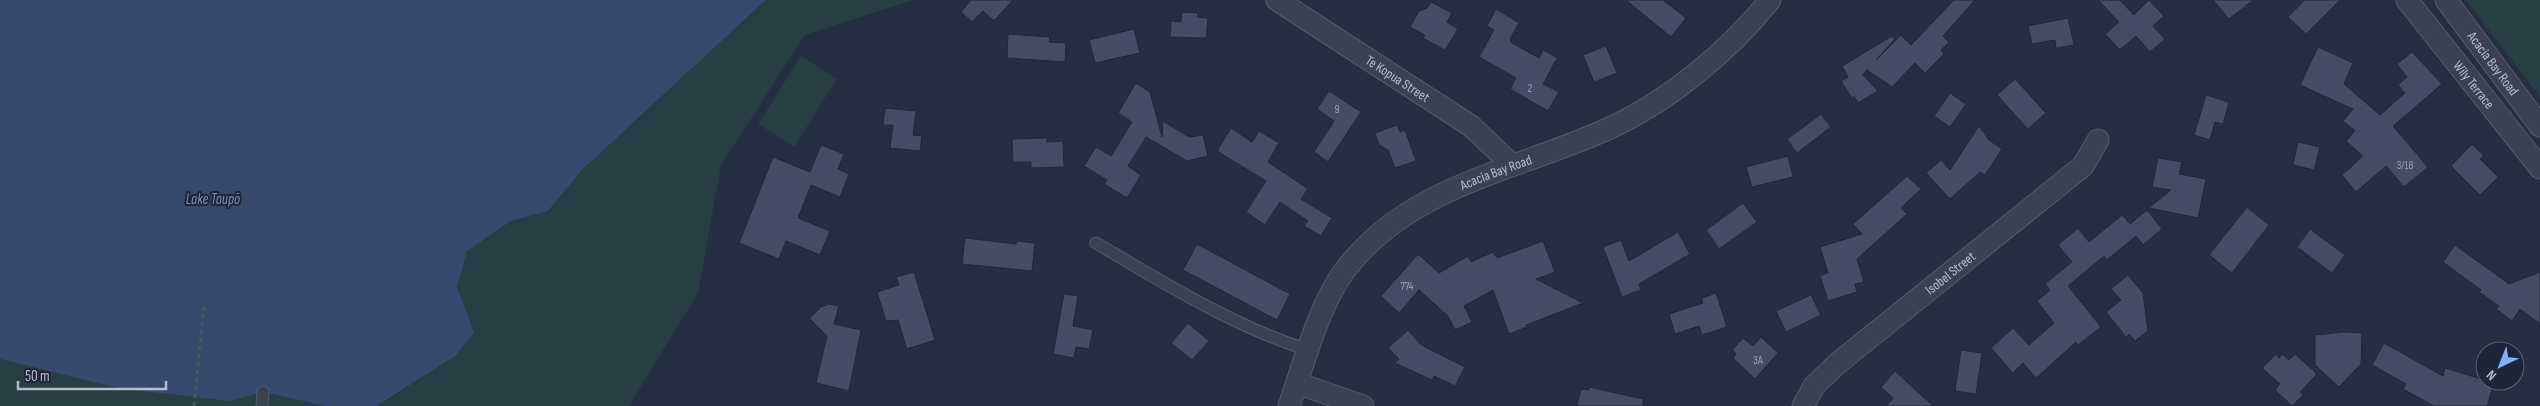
<svg xmlns="http://www.w3.org/2000/svg" width="2540" height="406" font-family="'Sofia Sans Condensed',sans-serif">
<rect width="100%" height="100%" fill="#242f43"/>
<!-- green -->
<path fill="#263e44" d="M 766,0 L 913,0 L 805,35 L 721,165 L 698,293 L 629,406 L 377,406 L 405,389 L 474,332 L 457,287 L 467,251 L 511,221 L 548,211 L 583,169 Z
M 2466,0 L 2540,0 L 2540,97 Z
M 801,56 L 837,79 L 794,147 L 758,124 Z
M 0,359 L 117,388 L 263,392 L 337,406 L 0,406 Z"/>
<!-- water -->
<path fill="#37496c" d="M 0,0 L 766,0 L 583,169 L 548,211 L 511,221 L 467,251 L 457,287 L 474,332 L 455,356 L 377,406 L 326,406 L 263,392 L 230,401 L 117,388 L 0,359 Z"/>
<!-- building -->
<path fill="#434e66" stroke="#1f283a" d="M 971,0 L 1013,0 L 994,21 L 983,11 L 972,22 L 961,12 Z
M 1626,0 L 1663,0 L 1686,18 L 1671,37 Z
M 1954,0 L 1975,0 L 1943,36 L 1949,42 L 1941,50 L 1944,54 L 1925,73 L 1915,63 L 1892,87 L 1867,70 L 1863,75 L 1878,91 L 1858,103 L 1854,96 L 1852,98 L 1841,81 L 1848,77 L 1842,66 L 1892,36 L 1895,39 L 1876,60 L 1901,35 L 1911,45 Z
M 2098,0 L 2120,0 L 2134,15 L 2149,0 L 2164,16 L 2153,26 L 2165,39 L 2150,52 L 2136,36 L 2120,50 L 2105,34 L 2119,22 Z
M 2213,0 L 2253,0 L 2229,19 Z
M 2305,0 L 2340,0 L 2306,34 L 2288,17 Z
M 1431,2 L 1452,13 L 1447,22 L 1458,29 L 1445,50 L 1423,38 L 1425,35 L 1410,27 L 1419,11 L 1427,8 Z
M 1496,9 L 1519,23 L 1510,39 L 1512,43 L 1539,58 L 1543,50 L 1557,58 L 1543,84 L 1559,92 L 1548,111 L 1510,89 L 1516,78 L 1479,57 L 1494,30 L 1487,26 Z
M 1182,12 L 1198,13 L 1197,17 L 1208,18 L 1206,38 L 1170,37 L 1171,21 L 1181,22 Z
M 2068,18 L 2074,45 L 2056,48 L 2055,40 L 2032,44 L 2028,26 Z
M 1134,29 L 1140,53 L 1095,63 L 1089,40 Z
M 1008,34 L 1050,37 L 1049,42 L 1066,43 L 1065,62 L 1007,58 Z
M 1606,46 L 1617,73 L 1594,82 L 1583,55 Z
M 2318,47 L 2353,63 L 2344,84 L 2380,115 L 2405,93 L 2398,85 L 2407,77 L 2397,64 L 2412,52 L 2442,84 L 2393,126 L 2428,167 L 2404,187 L 2386,166 L 2356,192 L 2342,175 L 2363,156 L 2346,141 L 2355,131 L 2343,121 L 2353,109 L 2300,85 Z
M 2015,79 L 2046,113 L 2028,129 L 1997,95 Z
M 1136,83 L 1150,92 L 1162,137 L 1163,121 L 1189,137 L 1203,135 L 1208,156 L 1187,161 L 1146,137 L 1128,166 L 1141,175 L 1127,198 L 1104,184 L 1107,180 L 1084,166 L 1096,147 L 1111,156 L 1132,122 L 1118,113 Z
M 1329,91 L 1361,112 L 1328,162 L 1314,152 L 1334,121 L 1317,109 Z
M 1950,93 L 1966,104 L 1950,127 L 1934,116 Z
M 2206,95 L 2229,102 L 2223,124 L 2215,122 L 2210,140 L 2194,135 Z
M 885,108 L 916,111 L 913,135 L 922,136 L 920,151 L 890,148 L 893,125 L 883,125 Z
M 1821,114 L 1831,127 L 1797,153 L 1787,139 Z
M 1397,125 L 1400,132 L 1405,130 L 1416,161 L 1395,168 L 1388,150 L 1379,145 L 1375,133 Z
M 1979,126 L 1989,140 L 2002,149 L 1985,175 L 1980,172 L 1950,199 L 1926,173 L 1941,160 L 1950,170 Z
M 1231,128 L 1252,142 L 1259,131 L 1279,143 L 1268,162 L 1308,189 L 1301,199 L 1332,218 L 1321,236 L 1304,226 L 1308,221 L 1280,202 L 1265,225 L 1246,212 L 1266,181 L 1217,151 Z
M 1047,138 L 1047,142 L 1063,141 L 1064,167 L 1031,168 L 1031,162 L 1013,162 L 1012,139 Z
M 2298,142 L 2320,147 L 2314,170 L 2293,165 Z
M 2472,144 L 2484,156 L 2480,159 L 2498,177 L 2480,195 L 2451,166 Z
M 821,145 L 844,154 L 838,169 L 849,174 L 840,197 L 811,185 L 798,218 L 830,231 L 820,255 L 786,241 L 779,259 L 739,243 L 773,157 L 810,172 Z
M 1788,156 L 1793,177 L 1752,187 L 1746,167 Z
M 2158,158 L 2182,162 L 2179,174 L 2206,179 L 2198,218 L 2149,208 L 2171,190 L 2152,187 Z
M 1907,176 L 1921,189 L 1901,208 L 1907,214 L 1857,259 L 1864,282 L 1855,284 L 1857,292 L 1828,301 L 1820,276 L 1828,273 L 1820,247 L 1862,234 L 1853,224 Z
M 1743,203 L 1757,222 L 1719,249 L 1706,230 Z
M 2247,207 L 2269,225 L 2232,273 L 2209,255 Z
M 2147,210 L 2162,229 L 2143,245 L 2136,236 L 2107,260 L 2104,256 L 2068,286 L 2101,327 L 2078,345 L 2076,342 L 2036,378 L 2023,363 L 2013,373 L 1991,348 L 2013,328 L 2029,345 L 2054,323 L 2037,301 L 2050,290 L 2045,284 L 2072,262 L 2058,245 L 2078,228 L 2089,242 L 2122,215 L 2130,224 Z
M 2310,229 L 2345,255 L 2332,273 L 2297,247 Z
M 1678,232 L 1690,254 L 1639,284 L 1641,290 L 1622,297 L 1603,247 L 1621,240 L 1629,261 Z
M 965,238 L 1016,244 L 1017,241 L 1035,243 L 1032,271 L 962,264 Z
M 1543,241 L 1555,272 L 1536,279 L 1583,303 L 1526,325 L 1527,327 L 1509,334 L 1493,290 L 1464,306 L 1472,322 L 1455,330 L 1448,316 L 1419,290 L 1399,313 L 1381,296 L 1418,254 L 1439,273 L 1468,256 L 1471,262 L 1493,252 L 1497,258 Z
M 1197,244 L 1290,294 L 1277,320 L 1183,270 Z
M 2455,245 L 2509,284 L 2540,272 L 2540,324 L 2520,309 L 2512,321 L 2496,309 L 2499,306 L 2479,292 L 2481,290 L 2443,262 Z
M 914,272 L 935,340 L 907,349 L 898,320 L 886,321 L 877,292 L 899,285 L 896,277 Z
M 2128,275 L 2143,293 L 2148,331 L 2135,341 L 2129,334 L 2126,337 L 2106,312 L 2121,300 L 2111,289 Z
M 1716,293 L 1727,327 L 1702,335 L 1699,326 L 1675,334 L 1669,314 L 1703,303 L 1702,298 Z
M 1064,294 L 1078,296 L 1073,326 L 1093,330 L 1089,349 L 1076,347 L 1074,358 L 1053,354 Z
M 1811,295 L 1821,315 L 1786,332 L 1776,311 Z
M 829,304 L 839,306 L 834,324 L 861,330 L 849,391 L 816,383 L 827,336 L 808,317 L 810,318 L 821,307 Z
M 1188,323 L 1209,341 L 1192,360 L 1171,343 Z
M 1408,330 L 1421,345 L 1465,367 L 1455,386 L 1434,376 L 1432,380 L 1395,363 L 1399,359 L 1388,348 Z
M 2344,332 L 2362,333 L 2361,364 L 2339,387 L 2315,365 L 2315,335 Z
M 1761,337 L 1778,353 L 1755,379 L 1733,358 L 1736,354 L 1732,350 L 1743,338 L 1753,346 Z
M 2384,343 L 2443,376 L 2445,368 L 2494,383 L 2487,406 L 2434,406 L 2403,389 L 2406,384 L 2372,365 Z
M 1961,350 L 1982,353 L 1976,394 L 1955,391 Z
M 2276,354 L 2279,358 L 2282,354 L 2289,360 L 2295,354 L 2317,374 L 2300,392 L 2303,395 L 2292,406 L 2275,390 L 2280,384 L 2262,368 Z
M 1895,371 L 1933,406 L 1886,406 L 1893,398 L 1881,387 Z
M 1589,387 L 1643,399 L 1643,406 L 1577,406 L 1581,389 L 1589,390 Z"/>
<g fill="none" stroke-linecap="round" stroke-linejoin="round">
<defs>
<path id="service" d="M 1096,243 C 1164,283 1233,326 1308,350
M 262,406 L 263,392"/>
<g id="minor">
<path id="s1" d="M 1277,0 L 1471,126 L 1511,164"/>
<path id="s2" d="M 2407,0 L 2540,168"/>
<path id="s3" d="M 2446,0 L 2540,126"/>
<path d="M 1297,383 L 1363,406"/>
<path id="s4" d="M 1289,406 C 1304,363 1318,307 1345,270 C 1410,184 1520,170 1612,127 C 1670,100 1730,50 1770,0"/>
<path id="s5" d="M 1803,406 L 1814,386 L 1838,363 L 2083,166 L 2098,140"/>
</g>
</defs>
<!-- service casing -->
<use href="#service" stroke="#545c6d" stroke-width="13"/>
<!-- minor casing -->
<use href="#minor" stroke="#545c6d" stroke-width="23"/>
<!-- path -->
<path stroke="#445b61" stroke-width="3" stroke-dasharray="4 4" stroke-linecap="butt" d="M 194,406 L 204,307"/>
<!-- service -->
<use href="#service" stroke="#394153" stroke-width="11"/>
<!-- minor -->
<use href="#minor" stroke="#394153" stroke-width="21"/>
</g>
<g text-anchor="middle" stroke-width="4" stroke-linejoin="round" paint-order="stroke">
<!-- number labels -->
<g font-size="11" fill="#99a1b3">
<text x="1530" y="92">2</text>
<text x="1337" y="113">9</text>
<text x="2405" y="169">3/18</text>
<text x="1407" y="290">774</text>
<text x="1758" y="364">3A</text>
</g>
<!-- street labels -->
<g font-size="14" fill="#b6bdcd" stroke="#1d2638">
<text dy="5" stroke="none"><textPath href="#s3" startOffset="79">Acacia Bay Road</textPath></text>
<text dy="5" stroke="none"><textPath href="#s1" startOffset="144">Te Kopua Street</textPath></text>
<text dy="5" stroke="none"><textPath href="#s2" startOffset="108">Wily Terrace</textPath></text>
<text dy="5" stroke="none"><textPath href="#s4" startOffset="330">Acacia Bay Road</textPath></text>
<text dy="5" stroke="none"><textPath href="#s5" startOffset="200">Isobel Street</textPath></text>
</g>
<!-- water labels -->
<g font-size="15" font-style="italic" fill="#7b8fb6" stroke="#1d2638">
<text x="213" y="204">Lake Taupō</text>
</g>
</g>
<!-- north arrow -->
<g transform="translate(2500 366) rotate(223)"><circle r="24" fill="#1d2638" stroke="#5a6274"/>
<path d="M0-4L9 19L0 12L-9 19Z" fill="#88adff"/>
<text y="-8" font-size="14" font-weight="bold" text-anchor="middle" fill="#b6bdcd">N</text>
</g>
<!-- scale -->
<path d="M18 381v8h148v-8" fill="none" stroke="#b6bdcd" stroke-width="2.5"/>
<text x="25" y="381" font-size="15" fill="#b6bdcd" stroke="#1d2638" stroke-width="4" paint-order="stroke">50 m</text>
</svg>
